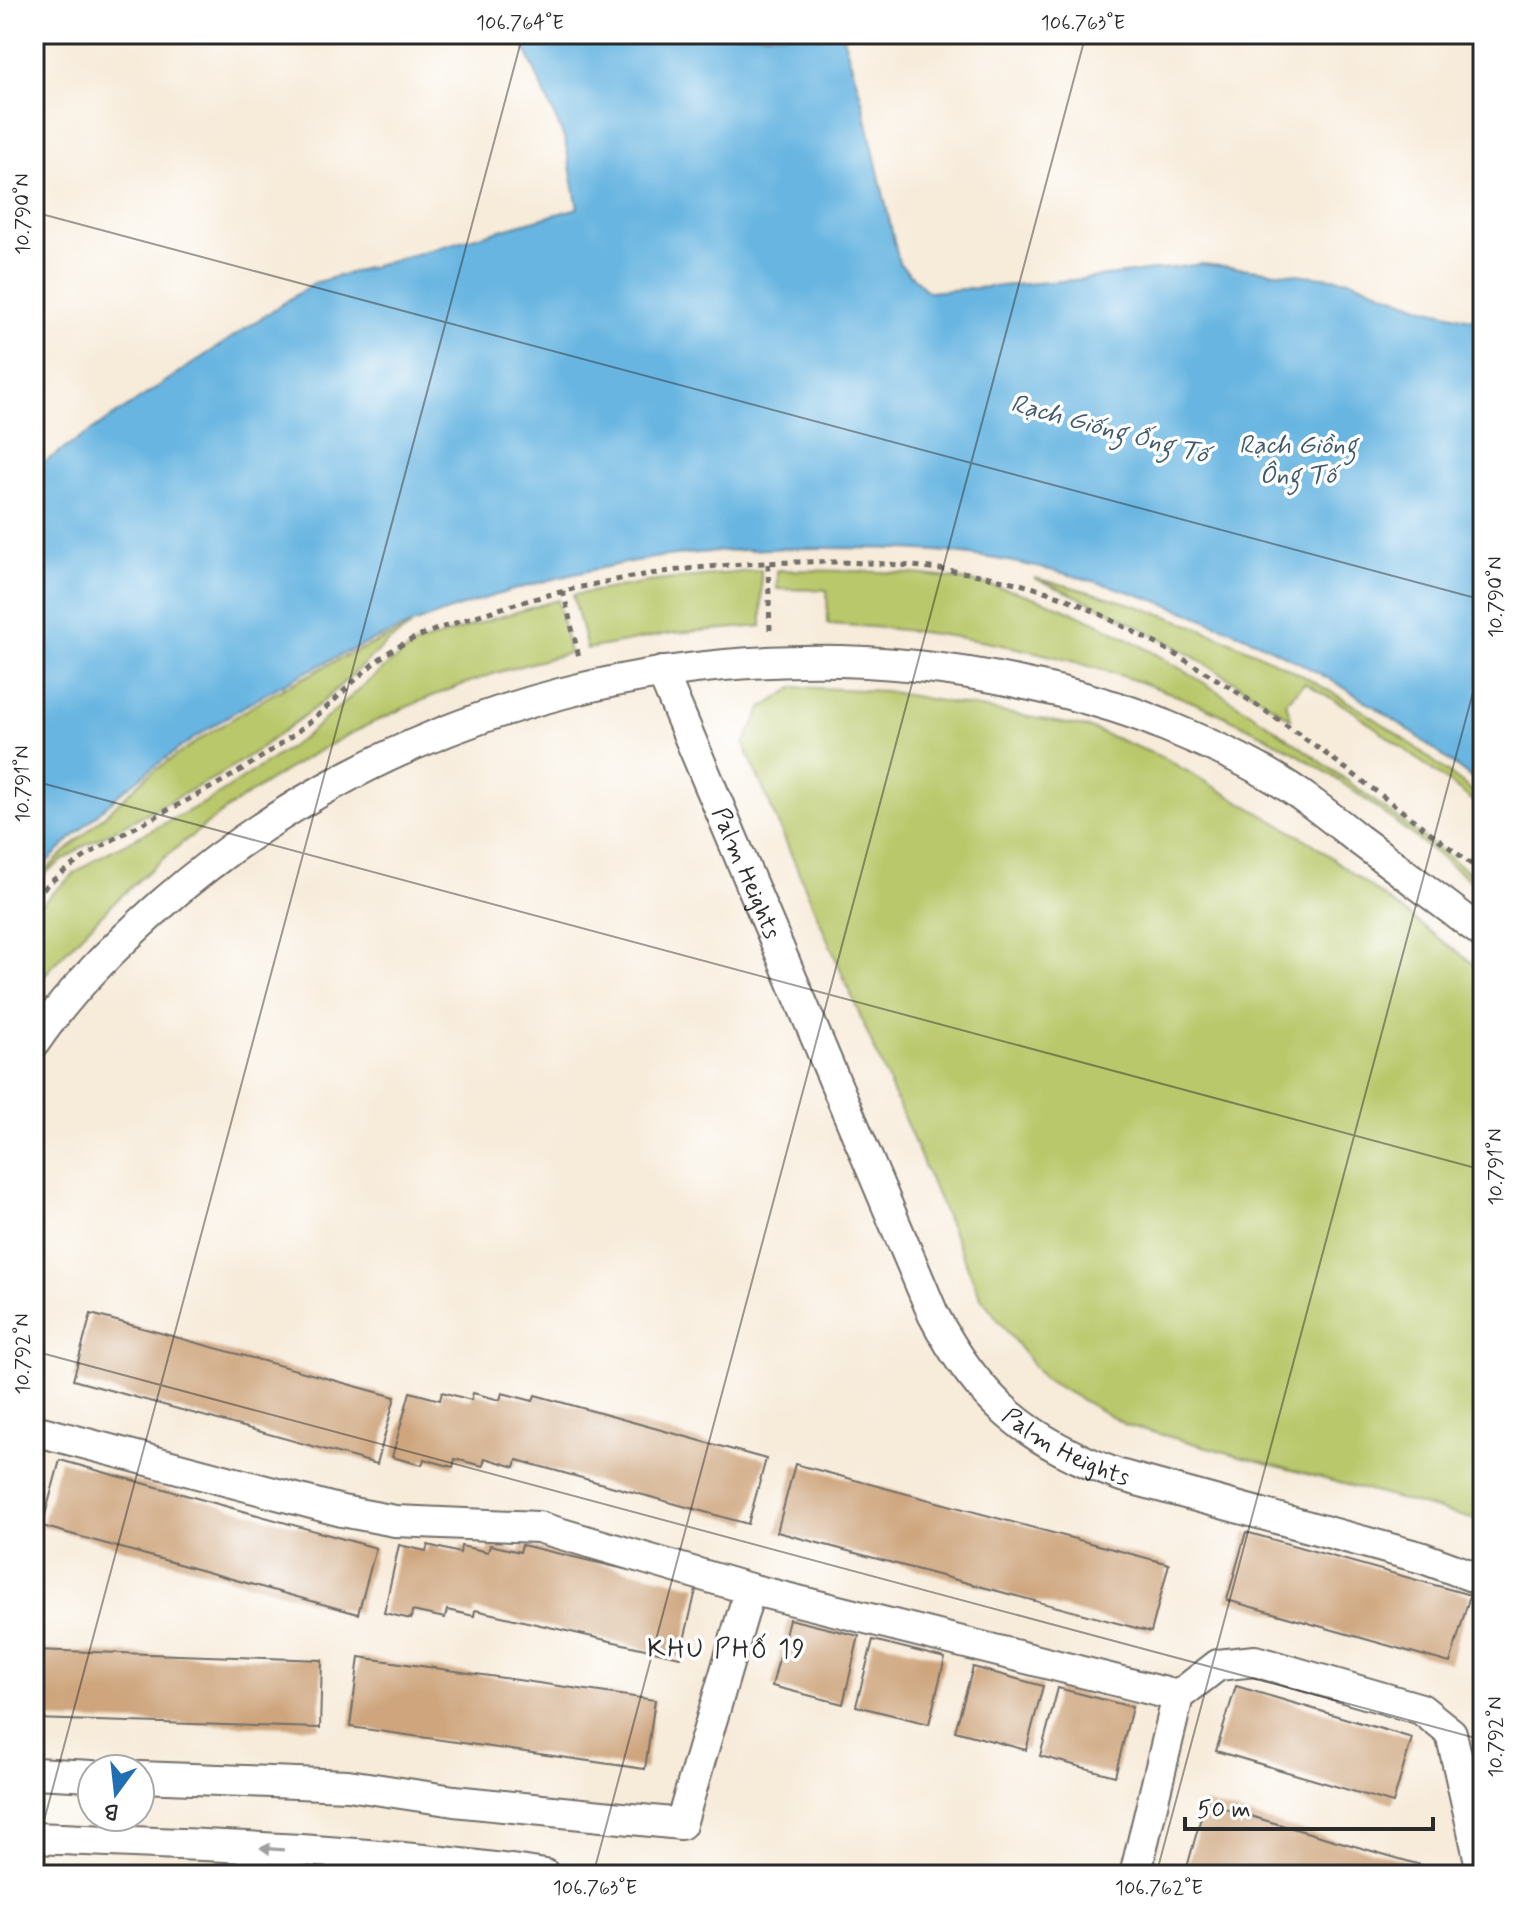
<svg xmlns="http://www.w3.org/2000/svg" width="1517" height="1909" font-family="Mynerve,sans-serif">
<rect width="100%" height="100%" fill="#fff"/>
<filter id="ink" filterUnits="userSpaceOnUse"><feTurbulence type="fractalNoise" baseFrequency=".0125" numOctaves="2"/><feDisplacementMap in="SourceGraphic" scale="16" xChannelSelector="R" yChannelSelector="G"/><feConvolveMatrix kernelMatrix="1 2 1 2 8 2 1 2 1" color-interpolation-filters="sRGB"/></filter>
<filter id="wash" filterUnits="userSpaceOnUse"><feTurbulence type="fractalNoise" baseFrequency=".006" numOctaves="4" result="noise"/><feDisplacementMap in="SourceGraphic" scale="32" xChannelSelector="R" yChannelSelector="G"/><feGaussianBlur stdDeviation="1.8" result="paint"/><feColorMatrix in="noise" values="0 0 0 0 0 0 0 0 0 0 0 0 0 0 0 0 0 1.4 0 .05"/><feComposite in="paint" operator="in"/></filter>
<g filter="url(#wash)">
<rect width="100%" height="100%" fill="#f7ebd9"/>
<!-- green -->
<path fill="#b9c86a" stroke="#727a4a" stroke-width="2" d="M 761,570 L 762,626 L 673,633 L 587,649 L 573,595 L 647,582 Z
M 777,570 C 849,571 924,570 994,586 C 1058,601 1115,630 1171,663 C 1281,727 1381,806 1483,883 L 1483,890 C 1430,850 1378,806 1323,770 C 1175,675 1001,633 828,624 L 827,590 L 777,589 Z
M 1034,578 C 1147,603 1256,645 1355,706 C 1400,733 1441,768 1483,799 L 1483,808 L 1353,711 L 1305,683 L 1286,702 L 1291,719 C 1207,662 1129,616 1034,578 Z
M 558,600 L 569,653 C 544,660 518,666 493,674 C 313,733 157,843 34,987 L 34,910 L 73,875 L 95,859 L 210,800 L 302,739 L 385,667 L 415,645 L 492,619 Z
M 411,627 L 387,643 L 320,704 L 256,751 L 218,776 L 82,847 L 34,881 L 147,776 L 203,737 L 269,696 L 337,660 Z
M 795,687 L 885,691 L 1090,728 L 1164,758 L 1312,843 L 1483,971 L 1483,1522 L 1126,1425 L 1043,1378 L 980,1296 L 744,744 L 762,708 Z"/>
<!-- water -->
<path fill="#67b5e1" stroke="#497086" stroke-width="2" d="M 519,34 L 842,34 L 861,96 L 899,263 L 928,292 L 1074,280 L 1202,264 L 1351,280 L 1425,308 L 1483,322 L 1483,787 C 1455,766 1428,744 1400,724 C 1326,672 1242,631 1157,601 C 1090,578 1017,560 947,552 C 907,548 867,548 827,548 C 776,548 725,550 675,555 C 633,560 590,570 549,580 C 404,618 267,681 147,772 C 107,802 71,840 34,874 L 34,469 L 314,283 L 578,208 L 565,140 Z"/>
<g id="blocks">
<!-- building -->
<path fill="#cea57d" d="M 91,1314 L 395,1397 L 377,1464 L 73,1380 Z
M 410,1392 L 440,1400 L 442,1392 L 471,1400 L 473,1393 L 500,1400 L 502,1393 L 533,1401 L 535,1395 L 766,1459 L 748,1524 L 517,1460 L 515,1467 L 485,1458 L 483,1466 L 455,1459 L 453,1467 L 424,1459 L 422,1465 L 392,1457 Z
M 60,1460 L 376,1548 L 358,1614 L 42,1526 Z
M 795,1464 L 1169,1564 L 1151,1632 L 777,1532 Z
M 1246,1532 L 1470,1595 L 1450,1663 L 1227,1600 Z
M 399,1545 L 426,1551 L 428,1545 L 460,1553 L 461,1546 L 488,1552 L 490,1545 L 520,1552 L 522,1545 L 697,1586 L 680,1657 L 475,1610 L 474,1616 L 447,1610 L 445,1618 L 412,1611 L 411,1619 L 384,1613 Z
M 789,1619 L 859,1636 L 843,1704 L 772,1686 Z
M 873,1640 L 945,1658 L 929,1724 L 856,1706 Z
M 34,1650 L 322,1660 L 320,1728 L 34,1719 Z
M 359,1657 L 655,1700 L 645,1769 L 350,1727 Z
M 973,1667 L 1043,1686 L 1026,1750 L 955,1731 Z
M 1236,1686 L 1412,1738 L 1393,1803 L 1216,1751 Z
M 1058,1688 L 1132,1707 L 1115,1776 L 1040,1756 Z
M 1205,1803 L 1452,1874 L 1451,1875 L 1202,1875 L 1186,1871 Z"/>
</g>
</g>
<g filter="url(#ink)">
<use href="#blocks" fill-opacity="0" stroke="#726e68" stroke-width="2"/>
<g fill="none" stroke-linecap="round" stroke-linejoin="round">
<defs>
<g id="minor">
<path id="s1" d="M 662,672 L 933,1314 C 978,1400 1028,1442 1119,1475 L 1423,1558 L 1483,1580"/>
<path d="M 34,1043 C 70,990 115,946 162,904 C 393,701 717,618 1017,682 C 1065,692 1114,704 1159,723 C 1197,739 1236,755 1271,776 C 1302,794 1330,817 1358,839 C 1400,870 1441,902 1483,933"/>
<path d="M 34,1430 L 342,1511 L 395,1521 L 538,1527 L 750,1589 L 1178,1696"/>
<path d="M 34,1773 L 92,1776"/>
<path d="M 140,1777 L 348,1785 L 454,1801 L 681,1824 L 750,1589"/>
<path d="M 34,1838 C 204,1845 376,1849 545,1875"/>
<path d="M 1137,1867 L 1178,1696 L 1218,1665 L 1255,1661 L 1421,1709 L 1451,1733 L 1483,1875"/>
</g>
</defs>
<!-- minor casing -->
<use href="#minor" stroke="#726e68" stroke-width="34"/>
<!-- path -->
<path stroke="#726e68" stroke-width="5" stroke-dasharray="6 6" stroke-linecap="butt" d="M 768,564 L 770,631
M 563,591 L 579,657
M 34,897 C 99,834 189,807 263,756 C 286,741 307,725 328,706 C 350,686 370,663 396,648 C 417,635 441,628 464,620 C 521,601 578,586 638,576 C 755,556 930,554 1044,591 C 1078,601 1109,619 1140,635 C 1264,700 1372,789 1483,873"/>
<!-- minor -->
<use href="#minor" stroke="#fff" stroke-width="30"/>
</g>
<!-- one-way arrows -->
<defs><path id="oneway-solid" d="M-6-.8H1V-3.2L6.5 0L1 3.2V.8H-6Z" transform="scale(2)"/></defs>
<use fill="#a0a0a0" href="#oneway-solid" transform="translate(272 1849) rotate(-176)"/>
</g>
<!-- ticks -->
<path fill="none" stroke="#2b2b2b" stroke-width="2" stroke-opacity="0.45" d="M 34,212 L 1483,600M 34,781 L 1483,1170M 34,1351 L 1483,1740M 34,1858 L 523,34M 593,1875 L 1086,34M 1156,1875 L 1483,655"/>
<g text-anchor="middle" stroke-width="7" stroke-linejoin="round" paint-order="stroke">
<!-- street labels -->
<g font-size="24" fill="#2b2b2b" stroke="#fff">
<text dy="8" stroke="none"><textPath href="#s1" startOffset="218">Palm Heights</textPath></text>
<text dy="8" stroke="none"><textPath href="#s1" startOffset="890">Palm Heights</textPath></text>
</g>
<!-- water labels -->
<g font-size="26" font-style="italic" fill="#405b6b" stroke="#fff">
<text transform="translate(1110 428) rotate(15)" y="9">Rạch Giống Ống Tố</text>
<text x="1298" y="453">Rạch Giồng<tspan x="1298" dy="30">Ông Tố</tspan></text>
</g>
<!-- neighbourhood labels -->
<g font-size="26" letter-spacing="2" fill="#2b2b2b" stroke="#fff">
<text x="727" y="1657">KHU PHỐ 19</text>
</g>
</g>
<!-- margin -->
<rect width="1517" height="1909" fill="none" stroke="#fff" stroke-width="88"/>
<!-- north arrow -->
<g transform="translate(116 1793) rotate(195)"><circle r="38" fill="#ffffff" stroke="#aaaaaa" stroke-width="2"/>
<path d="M0-6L14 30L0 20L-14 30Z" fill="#1f6fb2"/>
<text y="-12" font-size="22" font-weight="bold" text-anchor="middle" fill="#2b2b2b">B</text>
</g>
<!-- scale -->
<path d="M1185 1817v12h248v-12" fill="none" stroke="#2b2b2b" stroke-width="4"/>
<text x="1197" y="1817" font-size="24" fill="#2b2b2b" stroke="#ffffff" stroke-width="6" paint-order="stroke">50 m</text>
<rect x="44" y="44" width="1429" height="1821" fill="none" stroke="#2b2b2b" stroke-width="3"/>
<g font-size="20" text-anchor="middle" fill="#2b2b2b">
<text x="520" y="29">106.764°E</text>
<text x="1083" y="29">106.763°E</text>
<text transform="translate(22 214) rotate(-90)" y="7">10.790°N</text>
<text transform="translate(1495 597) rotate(-90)" y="7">10.790°N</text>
<text transform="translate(22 784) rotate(-90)" y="7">10.791°N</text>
<text transform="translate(1495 1167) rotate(-90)" y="7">10.791°N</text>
<text transform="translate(22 1354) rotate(-90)" y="7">10.792°N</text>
<text transform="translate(1495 1737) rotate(-90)" y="7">10.792°N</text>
<text x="595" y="1894">106.763°E</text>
<text x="1159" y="1894">106.762°E</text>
</g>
</svg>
